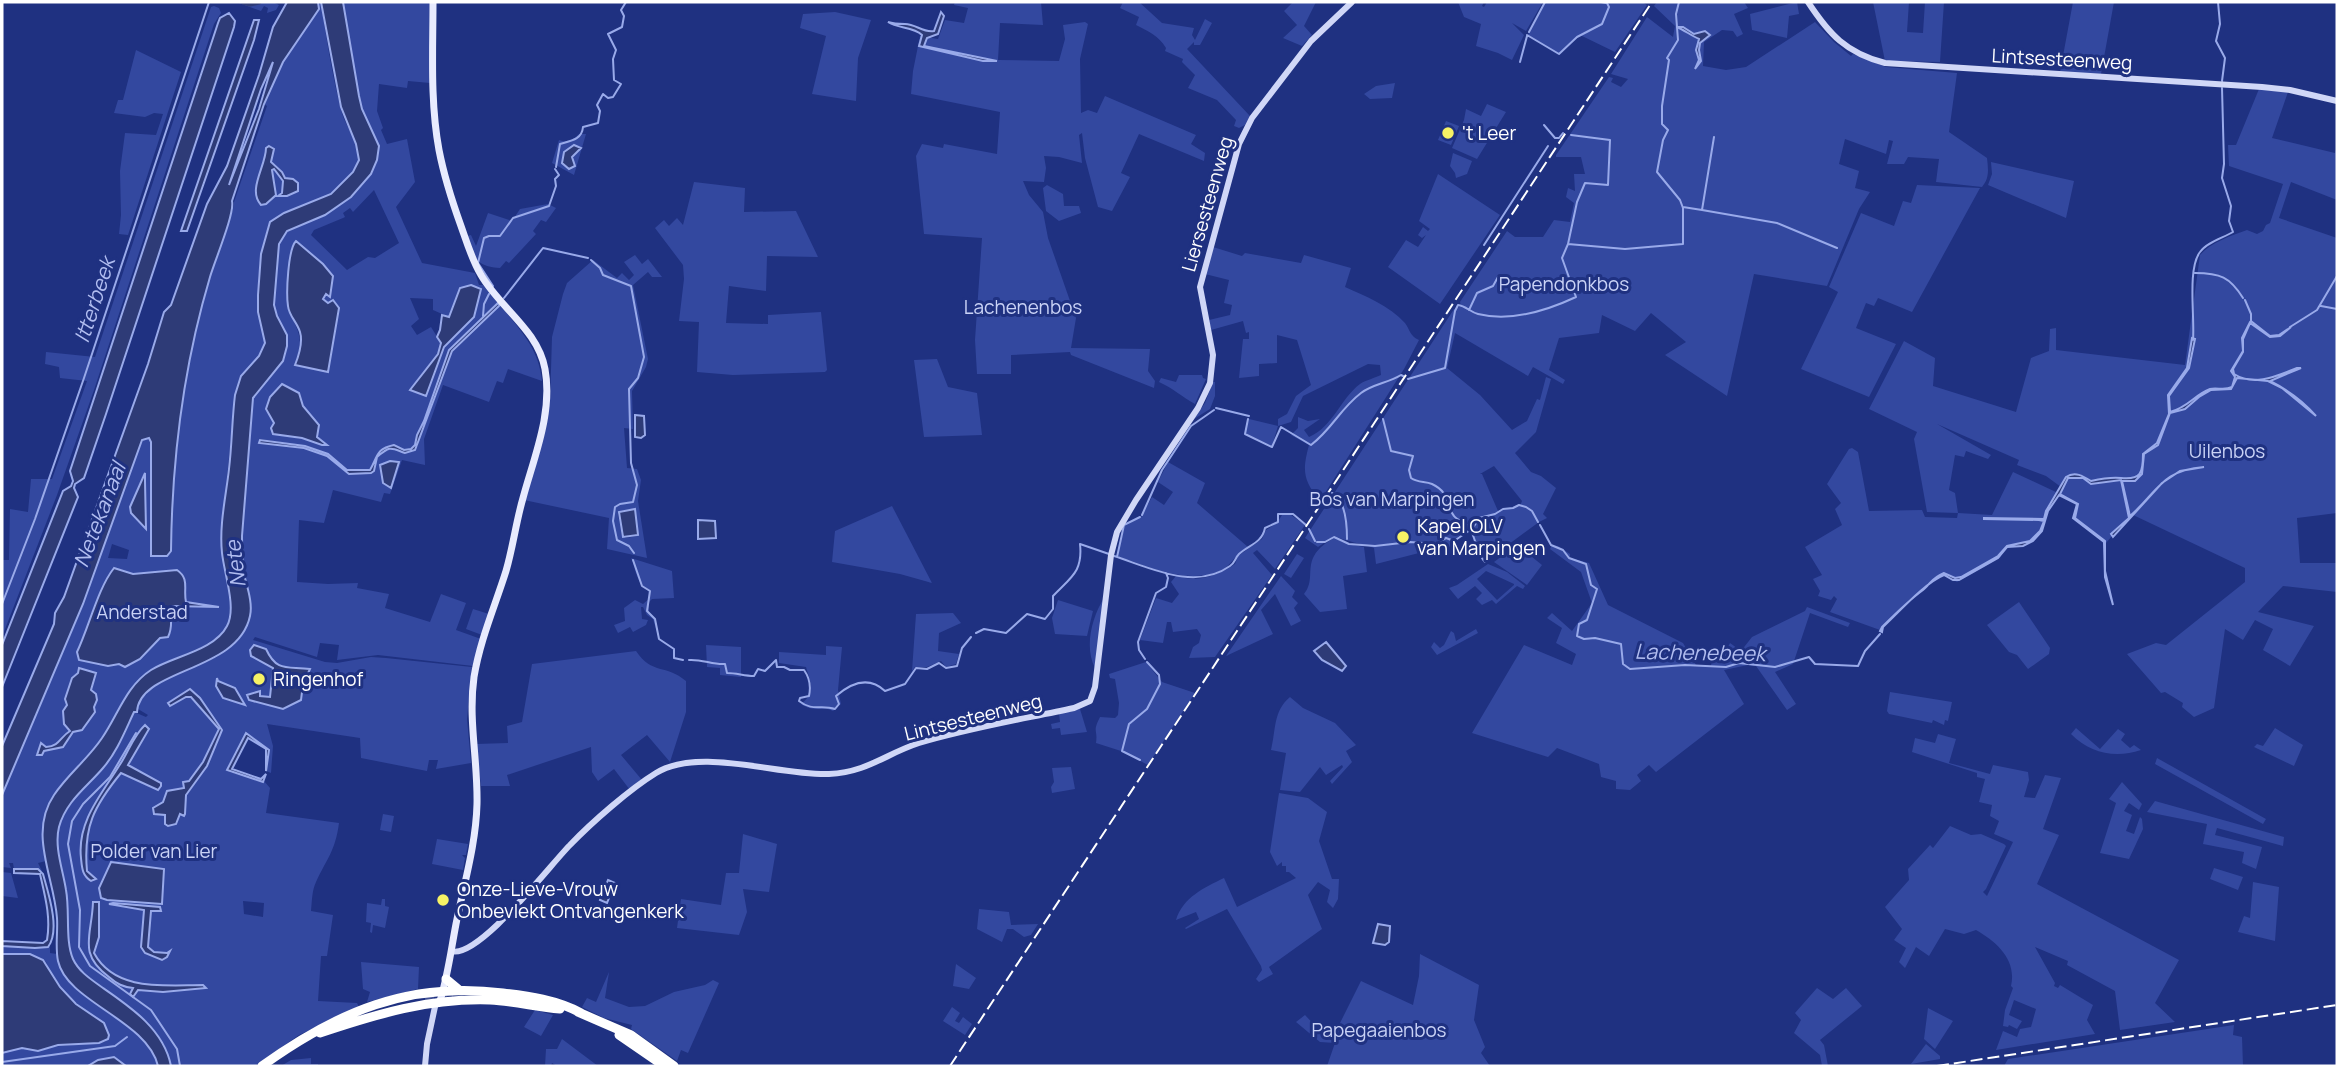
<svg xmlns="http://www.w3.org/2000/svg" width="2339" height="1068" font-family="Manrope,sans-serif">
<rect width="100%" height="100%" fill="#1f3181"/>
<!-- green -->
<path fill="#33489f" fill-rule="evenodd" d="M 236,2 L 273,2 L 279,5 L 276,10 L 267,13 L 268,8 L 264,6 L 261,11 Z
M 318,2 L 321,2 C 326,36 333,81 342,113 C 346,127 357,139 358,153 C 363,189 296,211 270,222 C 259,250 257,282 258,312 C 259,326 267,335 263,350 L 235,395 L 222,531 L 222,551 L 230,604 L 229,622 L 220,635 L 204,646 L 161,664 L 135,684 L 95,748 L 48,807 L 42,838 L 46,861 L 38,863 L 42,871 L 14,869 L 13,863 L 9,863 L 11,868 L 2,867 L 2,795 L 83,604 L 142,440 L 149,438 L 151,442 L 151,555 L 171,551 C 172,465 183,376 205,292 C 209,276 235,211 234,202 L 267,106 L 264,104 L 283,62 L 318,9 ZM 273,155 L 271,162 L 298,191 L 287,196 L 282,193 C 285,182 281,176 274,169 L 271,170 L 275,195 L 266,204 L 262,205 L 256,196 L 266,158 ZM 144,473 L 145,481 L 145,528 L 131,513 L 130,507 ZM 112,544 L 129,550 L 127,559 L 108,558 Z
M 343,2 L 430,2 L 430,83 L 408,81 L 407,88 L 379,84 L 377,111 L 383,128 L 381,130 L 387,144 L 407,139 L 415,182 L 396,207 L 422,263 L 475,273 L 479,285 L 483,285 L 498,303 L 449,350 L 424,421 L 417,435 L 415,445 L 411,449 L 404,450 C 396,444 383,445 377,454 C 374,458 373,466 370,470 L 350,471 L 328,454 L 305,446 L 260,439 L 259,443 L 304,448 L 327,456 L 349,474 L 371,473 C 378,454 384,442 405,453 L 418,446 L 419,436 L 424,428 L 452,351 L 500,305 C 519,329 539,348 542,381 L 508,369 L 503,383 L 497,381 L 489,402 L 443,385 L 424,439 L 425,465 L 402,460 L 390,494 L 384,493 L 381,502 L 333,490 L 324,523 L 299,520 L 297,582 L 328,584 L 358,583 L 357,588 L 389,594 L 385,608 L 430,622 L 441,594 L 466,603 L 456,630 L 481,639 L 473,666 L 378,655 L 337,660 L 339,645 L 320,643 L 317,657 L 255,637 L 253,640 L 325,662 L 337,663 L 371,657 L 386,658 L 472,667 L 467,719 L 471,763 L 436,769 L 438,760 L 429,760 L 427,771 L 361,758 L 360,738 L 267,724 L 273,746 L 271,773 L 266,771 L 269,750 L 246,733 L 229,765 L 230,772 L 264,781 L 270,788 L 266,813 L 339,823 C 335,852 327,858 316,882 C 312,890 312,901 311,911 L 333,915 L 327,956 L 321,956 L 318,1001 L 357,1003 L 359,1007 L 299,1035 L 255,1066 L 171,1066 C 165,1030 131,1007 103,988 C 92,980 78,972 73,959 C 65,942 69,910 66,890 C 63,870 54,847 59,827 C 66,801 87,787 103,768 C 117,751 126,731 134,712 L 146,717 L 148,715 L 138,709 L 137,706 L 147,692 L 158,683 L 217,657 L 243,631 L 250,616 L 242,556 L 242,536 L 253,398 L 283,361 L 287,346 L 287,335 L 277,316 L 274,305 L 279,244 L 287,231 L 325,215 L 351,197 L 364,183 L 377,160 L 379,150 L 376,140 L 362,109 L 359,96 ZM 374,190 L 399,243 L 375,258 L 368,257 L 347,270 L 311,235 L 314,230 L 343,218 L 345,217 L 343,213 L 350,208 L 353,212 ZM 296,241 L 323,264 L 333,276 L 330,296 L 326,293 L 323,299 L 328,303 L 296,364 C 305,334 297,333 288,306 C 284,291 289,255 296,241 ZM 481,289 L 474,317 L 444,347 L 426,396 L 411,391 L 438,354 L 441,343 L 431,327 L 417,335 L 411,326 L 419,319 L 410,298 L 433,299 L 433,310 L 449,317 ZM 275,392 L 301,399 L 303,407 L 319,425 L 317,437 L 325,443 L 273,434 L 274,423 L 270,397 ZM 243,901 L 264,903 L 263,917 L 244,914 Z
M 955,2 L 1041,2 L 1043,25 L 1000,23 L 998,60 L 1059,61 L 1065,39 L 1063,25 L 1085,22 L 1088,24 L 1080,59 L 1081,113 L 1088,110 L 1097,113 L 1105,96 L 1196,135 L 1191,144 L 1205,153 L 1204,161 L 1139,134 L 1121,173 L 1130,177 L 1112,211 L 1098,207 L 1085,158 L 1082,133 L 1079,135 L 1082,163 L 1059,157 L 1044,156 L 1046,168 L 1044,182 L 1023,181 L 1029,195 L 1043,212 L 1048,238 L 1076,318 L 1071,348 L 1150,349 L 1148,371 L 1155,381 L 1154,388 L 1071,355 L 1070,352 L 1011,355 L 1011,374 L 977,374 L 975,340 L 982,238 L 924,234 L 916,156 L 922,144 L 943,148 L 944,144 L 997,154 L 1000,112 L 911,94 L 913,71 L 920,36 L 938,39 L 945,20 L 964,23 L 968,8 L 954,5 Z
M 1123,2 L 1139,2 L 1162,23 L 1194,28 L 1192,35 L 1195,40 L 1205,19 L 1212,23 L 1200,45 L 1194,45 L 1194,42 L 1187,49 L 1250,116 L 1245,125 L 1239,128 L 1234,126 L 1236,120 L 1217,100 L 1188,88 L 1195,75 L 1182,62 L 1183,59 L 1165,51 L 1166,48 C 1159,36 1148,31 1136,25 L 1139,17 L 1120,8 Z
M 1293,2 L 1316,2 L 1304,26 L 1312,35 L 1302,46 L 1283,38 L 1297,25 L 1284,11 Z
M 1458,2 L 1484,2 L 1482,6 L 1484,7 L 1487,2 L 1543,2 L 1526,31 L 1512,23 L 1524,35 L 1512,60 L 1498,53 L 1476,46 L 1481,24 L 1464,17 Z
M 1545,2 L 1642,2 L 1647,5 L 1615,52 L 1580,35 L 1559,54 L 1528,35 Z
M 1657,2 L 1744,2 L 1748,8 L 1734,14 L 1743,34 L 1737,37 L 1733,31 L 1722,30 L 1704,42 L 1703,66 L 1726,70 L 1746,67 L 1815,22 L 1834,42 L 1851,56 L 1853,54 L 1886,67 L 1957,73 L 1949,132 L 1987,158 C 1988,168 1990,178 1982,187 L 1936,182 L 1939,159 L 1908,157 L 1904,164 L 1887,164 L 1893,141 L 1889,140 L 1886,154 L 1845,139 L 1839,164 L 1859,171 L 1855,188 L 1870,192 L 1859,209 L 1827,286 L 1754,274 L 1727,396 L 1665,355 L 1686,342 L 1651,313 L 1635,331 L 1602,315 L 1599,333 L 1559,338 L 1549,370 L 1565,380 L 1563,384 L 1533,367 L 1528,376 L 1455,333 L 1447,368 L 1480,395 L 1512,430 L 1527,421 L 1537,399 L 1540,400 L 1546,377 L 1551,379 L 1536,432 L 1515,453 L 1531,472 L 1541,476 L 1556,488 L 1543,514 L 1547,518 L 1539,522 L 1486,561 L 1481,556 L 1469,528 L 1450,543 L 1451,554 L 1419,553 L 1376,564 L 1374,548 C 1360,543 1348,542 1334,536 L 1318,547 L 1305,538 L 1454,309 L 1461,306 L 1460,302 L 1507,231 L 1515,237 L 1543,237 L 1554,220 L 1570,222 L 1574,203 L 1566,197 L 1568,188 L 1575,191 L 1574,174 L 1585,174 L 1581,157 L 1556,157 L 1556,155 L 1609,77 L 1613,78 L 1611,82 L 1621,87 L 1628,79 L 1611,74 L 1647,17 L 1673,37 L 1675,26 L 1654,6 ZM 1494,466 L 1522,501 L 1520,506 L 1498,511 L 1482,474 L 1480,474 Z
M 1797,2 L 1799,14 L 1789,16 L 1787,38 L 1752,30 L 1750,14 Z
M 1873,2 L 1909,2 L 1907,32 L 1923,33 L 1925,2 L 1944,2 L 1940,62 L 1885,61 Z
M 2073,2 L 2114,2 L 2101,74 L 2060,72 Z
M 214,6 L 219,8 L 221,13 L 214,24 L 94,390 L 57,495 L 2,637 L 2,560 L 9,560 L 10,509 L 28,512 L 31,479 L 52,479 L 87,381 L 60,378 L 59,367 L 45,364 L 46,352 L 95,357 L 211,7 Z
M 835,12 L 871,20 L 858,58 L 856,101 L 812,94 L 826,36 L 800,28 L 803,14 Z
M 136,50 L 181,72 L 128,235 L 119,234 L 121,215 L 120,171 L 125,133 L 156,135 L 163,114 L 154,113 L 145,117 L 114,113 L 118,100 L 123,100 Z
M 1395,83 L 1392,98 L 1370,99 L 1364,94 L 1376,86 Z
M 2259,89 L 2288,92 L 2272,138 L 2335,153 L 2337,146 L 2337,200 L 2291,182 L 2279,218 L 2337,238 L 2337,513 L 2297,518 L 2300,563 L 2337,563 L 2337,592 L 2283,586 L 2258,612 L 2314,626 L 2290,666 L 2263,650 L 2273,629 L 2255,620 L 2243,640 L 2225,629 L 2214,708 L 2194,717 L 2182,707 L 2183,703 L 2165,692 L 2161,693 L 2127,654 L 2156,643 L 2166,645 L 2245,582 L 2245,568 L 2131,514 L 2125,497 L 2129,516 L 2106,543 L 2075,518 L 2078,504 L 2060,494 L 2066,480 L 2071,477 L 2083,478 L 2091,484 L 2119,478 L 2091,481 C 2082,476 2076,473 2066,477 L 2061,487 L 2046,476 L 2017,465 L 2019,460 L 1937,424 L 1991,455 L 1988,459 L 1966,451 L 1964,457 L 1955,455 L 1949,490 L 1955,493 L 1958,513 L 1992,515 L 2013,472 L 2058,493 L 2046,511 L 2041,530 L 2033,539 L 2023,544 L 2007,546 L 1999,554 L 2001,557 L 1957,582 L 1944,575 C 1930,581 1890,617 1880,630 L 1830,612 L 1837,599 L 1834,596 L 1831,600 L 1818,596 L 1820,591 L 1813,579 L 1822,575 L 1805,547 L 1842,525 L 1835,509 L 1841,503 L 1827,484 L 1849,449 L 1852,448 L 1858,452 L 1869,511 L 1922,510 L 1925,517 L 1957,518 L 1958,513 L 1927,512 L 1914,439 L 1917,432 L 1869,409 L 1904,341 L 1935,358 L 1933,386 L 2016,412 L 2031,358 L 2049,351 L 2050,329 L 2056,328 L 2056,350 L 2185,365 L 2200,255 C 2211,242 2231,236 2247,230 L 2257,234 L 2263,231 L 2266,225 L 2270,223 L 2283,184 L 2229,166 L 2228,145 L 2236,145 Z
M 1487,104 L 1506,112 L 1477,159 L 1452,148 L 1464,120 L 1466,109 L 1481,116 Z
M 1446,121 L 1459,126 L 1451,145 L 1438,140 Z
M 579,134 L 586,134 L 574,175 L 552,163 L 559,140 C 567,143 573,140 579,134 Z
M 1453,153 L 1472,161 L 1467,174 L 1456,178 L 1455,173 L 1450,166 Z
M 1991,162 L 2074,181 L 2066,218 L 1988,185 L 1992,174 Z
M 1438,174 L 1500,215 L 1440,304 L 1388,267 L 1406,240 L 1418,247 L 1426,235 L 1422,238 L 1418,235 L 1423,227 L 1428,231 L 1430,229 L 1419,221 Z
M 694,182 L 745,188 L 744,212 L 796,211 L 818,257 L 767,256 L 766,291 L 729,286 L 726,323 L 768,324 L 768,315 L 821,312 L 827,370 L 825,372 L 733,375 L 697,372 L 699,322 L 679,321 L 684,279 L 683,265 L 655,228 L 664,220 L 669,226 L 677,218 L 683,225 Z
M 1047,185 L 1063,194 L 1064,206 L 1079,206 L 1081,213 L 1059,221 L 1046,211 L 1043,188 Z
M 1917,185 L 1980,188 L 1912,312 L 1878,298 L 1874,306 L 1866,303 L 1856,328 L 1896,344 L 1869,397 L 1801,369 L 1838,292 L 1829,287 L 1861,213 L 1894,226 L 1903,201 L 1911,203 Z
M 548,204 L 556,208 L 546,222 L 541,220 L 533,231 L 536,234 L 509,263 L 506,261 L 500,268 C 474,266 476,258 467,236 L 471,235 L 476,246 L 488,213 L 512,221 L 520,209 Z
M 1213,247 L 1242,256 L 1245,253 L 1301,263 L 1304,255 L 1351,268 L 1345,287 C 1365,296 1390,306 1405,323 C 1410,330 1410,336 1419,340 L 1404,369 L 1320,501 C 1303,480 1302,471 1309,445 L 1291,435 L 1298,428 L 1298,417 L 1308,421 L 1320,419 L 1304,430 L 1309,437 C 1334,426 1339,400 1360,384 C 1366,380 1375,378 1381,375 L 1380,365 L 1368,364 L 1303,396 L 1291,422 L 1278,426 L 1272,446 L 1245,433 L 1249,419 L 1278,426 L 1278,419 L 1287,414 L 1296,396 L 1311,385 L 1297,340 L 1277,335 L 1277,363 L 1259,364 L 1259,376 L 1239,378 L 1243,339 L 1249,339 L 1249,332 L 1246,333 L 1243,321 L 1211,330 L 1209,320 L 1230,315 L 1232,305 L 1224,303 L 1229,280 L 1205,274 Z
M 635,255 L 642,264 L 648,259 L 662,277 L 652,277 L 648,272 L 633,285 L 648,359 L 646,367 L 632,391 L 633,429 L 624,428 L 627,468 L 637,469 L 641,480 L 638,501 L 647,558 L 607,549 L 609,518 L 524,500 L 547,425 L 550,402 L 552,337 L 563,294 L 567,283 L 593,260 L 617,278 L 622,273 L 629,280 L 634,275 L 624,262 ZM 635,509 L 637,536 L 626,538 L 622,536 L 618,514 L 620,511 Z
M 937,359 L 948,387 L 977,393 L 982,435 L 924,437 L 914,360 Z
M 1179,375 L 1202,375 L 1203,378 L 1206,379 L 1195,404 C 1182,397 1173,388 1159,382 L 1161,378 L 1176,382 Z
M 1213,382 L 1215,382 L 1215,396 L 1210,409 L 1194,419 L 1205,403 Z
M 1168,462 L 1205,483 L 1197,503 L 1248,547 C 1235,553 1233,565 1220,571 C 1186,585 1150,567 1117,556 L 1125,526 L 1141,517 L 1152,497 L 1164,505 L 1173,492 L 1158,482 Z
M 892,506 L 932,583 L 900,574 L 832,562 L 835,531 Z
M 1282,515 L 1291,515 L 1305,525 L 1275,569 L 1257,550 L 1253,553 L 1272,575 L 1215,657 L 1189,658 L 1193,647 L 1199,643 L 1201,635 L 1197,629 L 1173,632 L 1171,622 L 1167,622 L 1163,643 L 1140,640 L 1156,598 L 1172,603 L 1179,594 L 1171,582 L 1176,576 C 1197,583 1217,576 1235,564 L 1238,556 L 1262,539 L 1266,530 L 1277,523 Z
M 1334,538 L 1348,544 L 1364,547 L 1367,572 L 1343,576 L 1347,609 L 1320,612 L 1304,594 C 1319,576 1297,559 1334,538 Z
M 1517,545 L 1542,565 L 1527,585 L 1494,562 Z
M 1552,545 L 1558,546 L 1570,554 L 1570,558 L 1589,563 L 1608,605 L 1683,643 L 1696,665 L 1711,666 L 1712,658 L 1726,651 L 1730,643 L 1741,651 L 1752,637 L 1805,611 L 1807,607 L 1850,623 L 1848,627 L 1810,613 L 1793,664 L 1775,672 L 1796,704 L 1787,710 L 1756,666 L 1748,665 L 1724,670 L 1744,704 L 1656,772 L 1649,765 L 1637,775 L 1641,781 L 1630,790 L 1616,789 L 1616,781 L 1601,777 L 1599,764 L 1557,748 L 1548,757 L 1472,733 L 1524,645 L 1572,665 L 1576,654 L 1556,643 L 1562,628 L 1547,618 L 1552,613 L 1572,631 L 1592,603 L 1581,572 L 1550,549 Z
M 1297,554 L 1304,558 L 1291,578 L 1284,574 Z
M 631,558 L 672,571 L 674,598 L 652,599 L 649,602 L 649,612 L 655,618 L 659,639 L 653,619 L 647,615 L 643,607 L 641,607 L 642,619 L 648,620 L 646,625 L 633,632 L 630,627 L 618,633 L 614,625 L 625,621 L 624,608 L 635,600 L 643,604 L 650,598 L 648,589 C 637,585 636,570 631,558 Z
M 1488,564 L 1507,572 L 1525,586 L 1523,589 L 1517,586 L 1496,604 L 1492,600 L 1482,605 L 1476,599 L 1482,593 L 1475,586 L 1458,599 L 1449,588 L 1457,585 ZM 1486,571 L 1514,584 L 1514,585 L 1497,600 L 1477,579 Z
M 1281,576 L 1295,591 L 1292,597 L 1298,603 L 1294,608 L 1301,621 L 1291,626 L 1275,594 L 1261,610 L 1273,634 L 1226,656 Z
M 1104,598 L 1095,668 C 1084,647 1092,617 1104,598 Z
M 1058,600 L 1093,611 L 1087,636 L 1055,634 L 1052,618 Z
M 2019,602 L 2050,648 L 2049,654 L 2028,669 L 2017,655 L 2009,652 L 1987,625 Z
M 473,609 L 489,614 L 482,635 L 466,629 Z
M 953,613 L 961,623 L 939,633 L 938,651 L 959,654 L 956,664 L 946,667 L 941,661 L 927,667 L 915,667 L 912,671 L 916,614 Z
M 1476,629 L 1478,633 L 1437,655 L 1431,647 L 1434,642 L 1440,648 L 1444,645 L 1451,631 L 1454,633 L 1456,641 Z
M 706,645 L 741,647 L 741,677 L 720,675 L 720,668 L 707,667 Z
M 826,646 L 842,647 L 838,690 L 841,704 L 833,711 C 823,705 816,714 801,704 C 816,692 811,684 806,667 L 779,663 L 779,652 L 826,655 Z
M 636,651 C 652,675 666,664 686,681 L 686,712 L 670,762 L 647,735 L 621,755 L 642,780 L 630,790 L 614,769 L 598,781 L 592,772 L 591,747 L 507,775 L 510,786 L 481,786 L 476,744 L 508,743 L 507,726 L 522,722 L 532,664 Z
M 1146,662 L 1162,682 L 1195,693 L 1148,765 L 1121,751 L 1096,743 C 1098,729 1092,733 1100,717 L 1115,718 L 1118,715 L 1119,703 L 1115,679 L 1110,678 L 1109,674 Z
M 1890,692 L 1952,702 L 1948,721 L 1945,720 L 1944,725 L 1933,720 L 1932,723 L 1889,714 L 1887,711 Z
M 1290,697 L 1303,708 L 1335,723 L 1356,745 L 1346,751 L 1352,762 L 1332,784 L 1330,781 L 1343,767 L 1342,765 L 1326,775 L 1320,767 L 1300,792 L 1280,790 L 1286,753 L 1271,750 C 1276,730 1273,711 1290,697 Z
M 1080,709 L 1087,732 L 1061,735 L 1060,728 L 1052,729 L 1051,724 L 1060,722 L 1059,713 Z
M 2076,728 L 2100,749 L 2118,729 L 2125,734 L 2121,740 L 2130,748 L 2134,745 L 2141,750 C 2115,759 2090,753 2071,734 Z
M 2275,728 L 2303,745 L 2294,766 L 2254,747 L 2257,744 L 2263,746 Z
M 1938,734 L 1956,739 L 1949,763 L 1990,774 L 1993,765 L 2028,772 L 2029,780 L 2024,797 L 2035,798 L 2045,775 L 2061,778 L 2043,829 L 2059,835 L 2037,884 L 2179,960 L 2155,1003 L 2175,1022 L 2120,1030 L 2115,991 L 2067,965 L 2068,961 L 2035,947 L 2055,983 L 2054,986 L 2058,988 L 2060,985 L 2093,1005 L 2087,1020 L 2095,1034 L 1996,1050 L 2003,1031 L 2017,1037 L 2020,1029 L 2031,1027 L 2036,1009 L 2014,1000 L 2009,1015 L 2022,1021 L 2017,1029 L 2009,1025 L 2008,1027 L 2003,1026 L 2005,1010 L 2013,988 L 2011,986 C 2017,960 1997,942 1976,930 L 1964,934 L 1945,929 L 1929,956 L 1916,947 L 1905,968 L 1899,962 L 1906,948 L 1894,940 L 1902,929 L 1885,907 L 1909,880 L 1908,869 L 1930,845 L 1933,848 L 1950,826 L 1971,835 L 1981,834 L 2004,844 L 2006,846 L 1986,889 L 1983,892 L 1987,896 L 2013,842 L 1994,834 L 1999,821 L 1990,816 L 1992,805 L 1979,802 L 1985,779 L 1977,777 L 1977,773 L 1912,752 L 1915,738 L 1935,743 Z
M 2157,758 L 2266,819 L 2263,824 L 2155,764 Z
M 1071,767 L 1075,789 L 1052,793 L 1051,787 L 1054,782 L 1052,768 Z
M 2122,782 L 2142,804 L 2139,810 L 2129,803 L 2124,811 L 2132,815 L 2126,831 L 2134,834 L 2140,817 L 2142,819 L 2143,829 L 2129,859 L 2100,853 L 2116,803 L 2109,799 Z
M 1279,793 L 1308,798 L 1327,812 L 1319,841 L 1332,879 L 1339,879 L 1338,899 L 1333,908 L 1327,902 L 1330,890 L 1318,882 L 1308,895 L 1322,929 L 1269,967 L 1273,974 L 1259,982 L 1256,979 L 1262,970 L 1261,966 L 1227,909 L 1186,929 L 1185,928 L 1199,919 L 1196,912 L 1176,920 C 1183,897 1204,888 1224,878 L 1237,907 L 1296,878 L 1289,872 L 1286,872 L 1286,866 L 1282,866 L 1282,862 L 1277,866 L 1270,852 Z
M 2155,801 L 2284,837 L 2283,846 L 2217,828 L 2215,835 L 2262,847 L 2256,869 L 2242,863 L 2244,852 L 2203,844 L 2207,824 L 2147,812 Z
M 383,814 L 394,816 L 391,832 L 380,830 Z
M 743,834 L 777,844 L 769,892 L 743,889 L 747,912 L 739,935 L 677,928 L 681,899 L 721,905 L 726,873 L 739,873 Z
M 437,839 L 468,844 L 466,855 L 462,855 L 465,858 L 463,870 L 432,864 Z
M 2214,868 L 2243,877 L 2238,890 L 2210,879 Z
M 2,872 L 11,873 L 18,898 L 2,896 Z
M 2253,882 L 2279,887 L 2275,941 L 2238,932 L 2244,916 L 2250,918 Z
M 382,899 L 385,899 L 385,906 L 389,907 L 385,928 L 373,925 L 372,933 L 370,932 L 371,923 L 366,922 L 367,903 L 381,905 Z
M 979,909 L 1009,912 L 1011,925 L 1038,924 L 1031,935 L 1024,937 L 1013,929 L 1007,929 L 1002,942 L 977,929 Z
M 50,945 L 50,953 L 57,954 C 61,1000 146,1018 158,1066 L 126,1066 L 114,1057 L 98,1060 L 88,1066 L 2,1066 L 2,1053 L 9,1050 L 99,1043 L 105,1042 L 109,1037 C 93,1010 57,996 46,962 L 30,954 L 2,954 L 2,946 L 41,948 Z
M 1420,954 L 1479,985 L 1474,1020 L 1485,1047 L 1481,1053 L 1490,1066 L 1327,1066 L 1335,1043 L 1320,1042 L 1296,1022 L 1305,1015 L 1321,1032 L 1329,1026 L 1337,1029 L 1361,981 L 1413,1005 L 1419,976 Z
M 361,962 L 419,967 L 418,989 L 367,1002 L 370,992 L 363,989 Z
M 956,964 L 976,978 L 969,989 L 953,986 Z
M 609,972 L 605,998 L 629,1007 L 645,1006 L 674,992 L 705,985 L 713,980 L 719,983 L 688,1053 L 681,1050 L 677,1061 L 631,1029 L 632,1025 L 604,1018 L 582,1007 L 587,998 L 596,1002 Z
M 1817,988 L 1833,999 L 1846,988 L 1862,1006 L 1820,1040 L 1824,1045 L 1828,1066 L 1822,1066 L 1820,1055 L 1794,1033 L 1801,1020 L 1795,1013 Z
M 952,1007 L 960,1013 L 955,1021 L 959,1023 L 963,1017 L 972,1024 L 965,1035 L 943,1021 Z
M 1928,1008 L 1953,1021 L 1935,1049 L 1924,1039 Z
M 535,1010 L 553,1015 L 541,1036 L 524,1027 Z
M 2234,1025 L 2233,1035 L 2242,1037 L 2243,1066 L 2004,1066 L 2008,1059 Z
M 562,1039 L 598,1066 L 557,1066 L 552,1063 L 551,1066 L 545,1066 L 546,1049 L 557,1049 Z
M 1926,1044 L 1940,1056 L 1940,1059 L 1911,1064 Z
M 311,1058 L 311,1064 L 318,1064 L 318,1066 L 281,1066 L 291,1060 Z"/>
<!-- water -->
<path fill="#2e3b77" stroke="#99aaea" stroke-width="2" fill-rule="evenodd" d="M 287,2 L 318,2 L 319,9 L 283,62 L 264,104 L 232,201 C 235,213 215,260 210,277 C 184,364 172,460 171,551 L 167,556 L 151,556 L 151,442 L 149,438 L 142,440 L 83,604 L 2,795 L 2,746 L 54,624 L 55,613 L 64,597 L 148,364 L 164,312 L 171,305 L 207,204 L 227,166 L 259,75 L 273,27 ZM 273,62 L 259,109 L 229,185 L 261,89 Z
M 321,2 L 343,2 L 359,96 L 362,109 L 379,146 L 377,160 L 371,174 L 351,197 L 325,215 L 287,231 L 279,244 L 274,305 L 277,316 L 287,335 L 287,346 L 283,361 L 253,398 L 242,536 C 242,549 242,561 244,574 C 247,587 253,603 250,616 C 238,673 139,668 137,712 L 134,712 C 125,731 117,752 103,768 C 87,787 66,801 59,827 C 54,847 63,870 66,890 C 70,911 65,941 73,959 C 79,972 92,980 103,988 C 132,1008 164,1030 171,1066 L 158,1066 C 147,1020 67,1002 58,961 C 55,947 58,932 57,918 C 54,877 28,833 54,795 C 68,774 88,759 102,738 C 118,715 126,686 151,670 C 173,656 214,651 227,626 C 237,608 224,573 222,553 C 219,525 226,496 229,469 C 232,444 232,419 235,395 L 241,376 L 259,356 L 265,343 L 258,312 L 258,295 L 261,254 L 270,222 L 284,213 L 331,194 L 353,172 L 359,160 L 356,144 L 341,107 Z
M 941,12 L 944,16 L 938,34 L 927,38 L 924,46 L 997,61 L 983,61 L 919,46 L 922,35 C 913,26 898,29 888,22 C 894,24 898,24 905,24 C 916,24 923,33 934,31 Z
M 229,13 L 235,21 L 234,27 L 106,414 L 84,478 L 75,484 L 74,488 L 78,497 L 2,687 L 2,645 L 63,491 L 71,486 L 73,481 L 70,471 L 218,23 L 220,18 Z
M 254,20 L 259,20 L 254,40 L 187,231 L 181,231 Z
M 1677,27 L 1683,27 L 1694,34 L 1705,31 L 1710,35 L 1700,43 L 1699,50 L 1701,61 L 1695,69 L 1699,60 L 1696,50 L 1699,39 C 1692,36 1684,30 1677,27 Z
M 574,145 L 581,148 L 572,157 L 575,166 L 569,169 L 562,163 L 564,152 Z
M 269,146 L 274,149 L 271,162 L 282,172 L 285,178 L 293,179 L 298,183 L 298,191 L 287,196 L 278,196 L 282,193 L 283,181 L 274,169 L 272,170 L 276,195 L 266,204 L 261,205 C 247,190 266,166 266,148 Z
M 296,241 L 323,264 L 333,276 L 330,297 L 326,294 L 323,299 L 328,303 L 333,300 L 339,308 L 328,372 L 295,365 C 299,355 303,342 300,332 C 297,322 289,316 288,306 C 286,293 288,249 296,241 Z
M 471,285 L 481,289 L 474,317 L 444,347 L 426,396 L 410,390 L 438,354 L 441,343 L 437,337 L 440,330 L 442,315 L 449,317 L 460,288 Z
M 498,303 L 500,305 L 452,351 L 415,450 L 405,453 C 391,448 391,445 377,457 L 374,471 L 371,473 L 349,474 L 327,456 L 304,448 L 259,443 L 260,440 L 305,446 L 328,454 L 347,470 L 370,470 C 378,457 375,449 394,445 L 404,450 L 411,449 L 415,445 L 417,435 L 424,421 L 449,350 Z
M 2250,322 L 2251,321 L 2270,336 L 2279,335 L 2291,327 L 2280,336 L 2270,337 L 2250,323 L 2243,339 L 2243,352 L 2233,369 L 2234,374 C 2254,387 2277,376 2297,368 L 2301,368 L 2270,381 C 2286,389 2304,402 2316,416 L 2282,388 L 2268,381 L 2237,378 L 2231,389 L 2211,390 L 2199,397 L 2185,409 L 2170,413 L 2158,445 L 2144,454 L 2142,474 L 2135,481 L 2122,481 L 2130,516 C 2158,492 2161,470 2204,467 L 2180,471 L 2162,483 L 2113,537 L 2111,534 L 2129,518 L 2121,480 L 2091,484 L 2083,478 L 2068,478 L 2060,494 L 2078,504 L 2075,518 L 2105,541 L 2105,571 L 2113,605 L 2105,577 L 2104,542 L 2073,518 L 2077,504 L 2059,495 L 2048,511 L 2042,531 L 2033,541 L 2023,546 L 2007,547 L 1998,558 L 1959,580 L 1953,580 L 1944,575 C 1926,582 1899,612 1883,627 L 1882,632 L 1880,631 L 1882,627 C 1895,614 1908,601 1923,590 C 1932,582 1932,578 1944,573 L 1955,578 L 1961,577 L 1998,556 L 2007,546 L 2030,541 L 2040,531 L 2044,521 L 2039,520 L 1984,519 L 1984,518 L 2044,519 L 2046,511 L 2066,477 C 2075,471 2083,476 2091,481 C 2100,479 2112,477 2121,478 C 2141,480 2143,473 2143,454 L 2157,443 L 2169,414 L 2168,395 L 2187,368 L 2192,338 L 2195,339 L 2189,368 L 2169,396 L 2170,412 C 2189,407 2194,395 2210,389 C 2217,387 2224,391 2232,387 L 2235,377 L 2231,371 L 2243,351 L 2242,338 Z
M 282,384 L 299,393 L 303,406 L 319,425 L 317,437 L 327,445 L 322,445 L 302,438 L 273,434 L 271,428 L 274,423 L 266,409 L 270,397 Z
M 635,415 L 644,416 L 645,435 L 641,438 L 635,437 Z
M 390,461 L 399,462 L 391,488 L 383,483 L 380,465 Z
M 145,473 L 145,481 L 146,529 L 131,513 L 130,507 Z
M 635,509 L 638,535 L 623,537 L 619,512 Z
M 698,520 L 715,521 L 716,538 L 698,539 Z
M 114,568 L 133,574 L 177,570 C 190,579 183,589 186,602 L 219,607 L 172,606 C 169,617 174,626 168,637 L 160,638 L 140,659 L 125,667 L 119,664 L 108,666 L 79,660 L 77,652 C 89,627 98,588 114,568 Z
M 1326,642 L 1346,666 L 1342,671 L 1322,660 L 1314,651 Z
M 254,645 L 266,649 C 277,673 288,666 310,669 L 303,684 L 301,700 L 283,709 L 249,700 L 247,695 L 260,691 L 260,696 L 270,697 L 273,668 L 251,656 L 250,650 Z
M 79,668 L 96,673 L 91,690 L 96,694 L 97,700 L 94,707 L 95,712 L 82,730 L 73,732 L 63,747 L 44,751 L 42,755 L 37,755 L 41,743 L 46,747 C 60,746 60,737 70,731 L 64,724 L 63,711 L 67,705 L 65,699 L 72,678 L 78,673 Z
M 217,678 L 218,681 L 235,688 L 245,705 L 223,698 L 216,686 Z
M 190,689 L 200,698 L 222,730 L 207,766 L 186,795 L 185,814 L 184,816 L 180,814 L 176,824 L 168,826 L 165,824 L 165,815 L 154,814 L 153,808 L 163,802 L 167,791 L 184,788 L 183,782 L 189,781 L 203,762 L 219,729 L 191,697 L 186,697 L 170,706 L 168,703 Z
M 145,725 L 149,729 L 128,765 L 161,783 L 161,786 L 158,790 L 121,773 C 94,806 83,827 87,871 L 96,879 L 91,881 C 82,875 82,868 81,858 C 77,822 101,795 119,766 C 128,753 133,736 145,725 Z
M 246,733 L 269,750 L 266,771 L 266,749 L 248,738 L 232,769 L 261,779 L 266,774 L 263,782 L 227,770 Z
M 111,862 L 164,869 L 162,904 L 107,900 L 101,898 L 99,888 Z
M 14,869 L 38,869 L 43,874 C 48,892 61,930 48,947 L 35,948 L 2,946 L 2,941 L 43,943 L 47,940 C 51,917 45,896 40,874 L 14,873 Z
M 608,880 L 615,883 L 607,903 L 600,900 Z
M 93,902 L 99,902 L 99,937 L 94,953 C 115,992 165,985 203,985 L 206,988 L 163,992 L 138,990 L 133,997 L 130,994 L 133,988 C 123,987 117,984 109,977 C 77,953 92,936 93,902 Z
M 113,903 L 160,907 L 161,911 L 151,911 L 148,947 L 154,952 L 167,953 L 170,951 L 167,957 L 162,960 L 145,953 L 141,947 L 144,910 L 109,904 Z
M 1378,924 L 1390,926 L 1389,942 L 1385,945 L 1373,943 Z
M 2,954 L 30,954 L 43,960 L 60,987 L 76,1004 L 104,1023 L 109,1035 L 108,1039 L 99,1043 L 58,1045 L 38,1051 L 22,1048 L 2,1053 Z
M 114,1057 L 126,1066 L 88,1066 L 98,1060 Z"/>
<g fill="none" stroke-linecap="round" stroke-linejoin="round">
<!-- stream -->
<path stroke="#99aaea" stroke-width="2" d="M 2218,2 L 2220,24 L 2216,41 L 2225,58 L 2222,81
M 1529,32 L 1545,2
M 1527,35 L 1559,54 L 1577,37 L 1602,24 L 1609,7 L 1607,3 L 1601,2
M 1520,62 L 1527,36
M 1544,125 L 1555,138 L 1559,138 L 1563,133
M 556,167 L 560,144 C 570,141 582,140 583,127 L 598,123 L 600,111 L 597,105 L 603,94 L 608,98 L 613,97 L 621,84 L 614,80 L 613,59 L 616,50 L 608,34 L 622,27 L 624,16 L 621,10 L 626,2
M 1683,207 L 1702,210 L 1714,137
M 1702,210 L 1777,223 L 1837,248
M 1568,244 L 1625,249 L 1683,244 L 1683,208 L 1680,200 L 1657,172 L 1663,140 L 1668,130 L 1662,124 L 1662,106 L 1669,60 L 1667,58 L 1678,40 L 1676,14 L 1679,2
M 1484,245 L 1548,146
M 591,260 L 600,268 L 603,275 L 631,286 L 644,357 L 638,378 L 629,389 L 631,463 L 637,485 L 633,502 L 620,504 L 615,507 L 613,521 L 617,540 L 629,546 L 634,553
M 2195,273 C 2220,273 2230,277 2243,298
M 493,286 L 478,263 L 484,238 L 489,236 L 500,236 L 513,218 L 549,206 L 556,186 L 555,179 L 559,175 L 555,169
M 504,298 L 543,248 L 588,258
M 2245,300 L 2251,314 L 2251,322
M 2321,306 L 2337,309
M 1469,310 L 1477,293 L 1493,286 L 1498,277
M 483,316 L 484,304 L 489,294
M 2290,327 L 2317,310 L 2337,276
M 2193,340 C 2195,318 2187,269 2200,252 C 2207,242 2223,238 2233,232 L 2229,221 L 2231,206 L 2222,178 L 2224,164 L 2222,88
M 1408,379 L 1445,368 L 1455,311 L 1458,305 C 1466,306 1470,312 1478,314 C 1511,322 1546,311 1576,297 L 1562,258 L 1568,244 L 1577,202 L 1585,183 L 1608,185 L 1610,140 L 1571,135
M 1216,408 L 1249,416
M 1248,419 L 1245,434 L 1272,447 L 1281,427 L 1311,445 C 1332,429 1340,409 1361,393 C 1373,384 1388,383 1401,375 L 1403,376
M 1383,419 L 1391,451 L 1413,456 L 1409,470 L 1411,478 C 1418,483 1425,481 1432,484 C 1451,493 1445,505 1454,516 C 1457,520 1464,522 1468,526 C 1476,536 1476,553 1485,562
M 1332,493 C 1346,500 1347,524 1347,539
M 1142,515 L 1162,470 L 1191,426 L 1214,410
M 1540,525 L 1551,545 L 1563,550 L 1569,558 L 1586,564 L 1591,585 L 1597,589 L 1587,620 L 1579,624 L 1577,636 L 1584,639 L 1595,638 L 1621,644 L 1623,664 L 1630,669 L 1685,665 L 1726,667 L 1739,663 L 1775,667 L 1809,657 L 1815,664 L 1858,666 L 1865,651 L 1880,634
M 1309,529 L 1315,541
M 1317,542 L 1325,542 L 1334,537 L 1349,544 L 1375,546 L 1410,542 L 1435,544 L 1446,538 L 1454,541 L 1473,528 L 1479,518 L 1495,514 L 1503,509 L 1513,508 L 1519,505 L 1526,507 L 1532,511 L 1538,522
M 1114,556 C 1151,568 1195,591 1230,566 C 1235,563 1235,558 1239,554 C 1249,545 1262,543 1265,528 L 1278,522 L 1278,514 L 1293,514 L 1306,525
M 1117,557 L 1124,525 L 1140,517
M 633,560 L 642,586 L 650,591 L 647,611 L 655,619 L 659,639 L 674,649 L 674,658 L 683,660
M 2,604 L 35,519 L 84,378 L 209,2
M 976,633 L 984,629 L 1006,633 L 1027,614 L 1045,619 L 1053,609 L 1053,596 C 1071,577 1083,572 1080,544 L 1109,554
M 1145,659 L 1139,650 L 1138,642 L 1156,593 L 1166,587 L 1168,578 L 1166,573
M 689,660 C 702,659 713,665 725,664 L 727,673 C 737,673 744,676 754,676 L 758,669 L 765,671 L 776,660 L 777,667 L 784,667 L 790,670 L 804,670 C 809,677 811,687 809,696 L 800,698 L 799,701 C 813,712 821,704 835,709 L 839,704 L 836,696 C 851,683 869,676 885,691 L 905,684 L 916,668 L 927,669 L 939,663 L 946,668 L 957,666 L 962,648 L 971,637
M 136,733 L 110,777 L 83,804 L 72,821 L 68,844 L 80,910 L 79,947 L 90,966 L 151,1010 L 177,1049 L 180,1066
M 1140,760 L 1122,751 L 1129,724 L 1147,709 L 1160,684 L 1159,675 L 1147,662
M 2,1062 L 115,1046 L 127,1037"/>
<!-- river -->
<path stroke="#2e3b77" stroke-width="5" d="M 243,2 L 250,4 L 259,2"/>
<!-- highway-tunnel -->
<path stroke="#415094" stroke-width="9" stroke-dasharray="9 4.5" stroke-linecap="butt" d="M 425,999 L 453,997"/>
<!-- secondary -->
<path stroke="#d0d7f7" stroke-width="6" d="M 1808,2 C 1829,34 1846,53 1885,63 L 2262,87 L 2290,90 L 2337,101
M 451,951 C 478,960 550,865 570,845 C 592,822 630,789 656,773 C 700,746 779,776 829,774 C 868,772 885,754 919,743 C 969,728 1023,719 1074,708 L 1090,701 L 1095,687 L 1111,555 L 1117,532 L 1136,500 L 1198,408 L 1210,383 L 1213,355 L 1200,287 L 1239,144 L 1252,118 L 1311,41 L 1352,2
M 425,1066 L 427,1044 L 436,1002"/>
<!-- primary -->
<path stroke="#e8ebfe" stroke-width="7" d="M 433,2 C 433,51 430,101 439,150 C 444,176 452,201 461,226 C 467,243 472,260 481,275 C 500,308 538,330 545,369 C 553,413 534,457 523,498 C 516,522 513,547 506,571 C 495,606 480,640 474,677 C 468,720 478,761 477,804 C 476,844 464,884 456,924 C 451,950 448,975 440,1001"/>
<!-- highway -->
<path stroke="#fff" stroke-width="9" d="M 446,979 L 458,989
M 578,1012 L 631,1035 L 674,1066
M 320,1033 C 377,1014 429,998 490,1000 C 514,1001 536,1007 560,1009
M 619,1035 L 664,1066
M 262,1066 C 337,1012 409,981 503,993 C 529,996 557,1000 581,1013"/>
<!-- rail -->
<path stroke="#fff" stroke-width="2" stroke-dasharray="12 5" stroke-linecap="butt" d="M 950,1066 L 1652,2
M 1937,1066 L 2337,1005"/>
</g>
<!-- markers -->
<g fill="#f6f265" stroke="#1f3181" stroke-width="2.5">
<circle cx="1448" cy="133" r="7"/>
<circle cx="1403" cy="537" r="7"/>
<circle cx="259" cy="679" r="7"/>
<circle cx="443" cy="900" r="7"/>
</g>
<g text-anchor="middle" stroke-width="6" stroke-linejoin="round" paint-order="stroke">
<!-- street labels -->
<g font-size="19" fill="#fff" stroke="#1f3181">
<text transform="translate(2062 59) rotate(3)" y="7">Lintsesteenweg</text>
<text transform="translate(1207 204) rotate(-74)" y="7">Liersesteenweg</text>
<text transform="translate(973 717) rotate(-14)" y="7">Lintsesteenweg</text>
</g>
<!-- poi labels -->
<g font-size="19" fill="#fff" stroke="#1f3181" text-anchor="start">
<text x="1462" y="140">'t Leer</text>
<text x="1417" y="533">Kapel OLV<tspan x="1417" dy="22">van Marpingen</tspan></text>
<text x="273" y="686">Ringenhof</text>
<text x="457" y="896">Onze-Lieve-Vrouw<tspan x="457" dy="22">Onbevlekt Ontvangenkerk</tspan></text>
</g>
<!-- park labels -->
<g font-size="19" fill="#c9d2f6" stroke="#1f3181">
<text x="1564" y="291">Papendonkbos</text>
<text x="1023" y="314">Lachenenbos</text>
<text x="2227" y="458">Uilenbos</text>
<text x="1392" y="506">Bos van Marpingen</text>
<text x="142" y="619">Anderstad</text>
<text x="154" y="858">Polder van Lier</text>
<text x="1379" y="1037">Papegaaienbos</text>
</g>
<!-- water labels -->
<g font-size="21" font-style="italic" fill="#b1bdf0" stroke="#1f3181">
<text transform="translate(95 300) rotate(-72)" y="7">Itterbeek</text>
<text transform="translate(100 515) rotate(-69)" y="7">Netekanaal</text>
<text transform="translate(236 564) rotate(-97)" y="7">Nete</text>
<text transform="translate(1700 653) rotate(1)" y="7">Lachenebeek</text>
</g>
</g>
<!-- border -->
<rect width="2339" height="1068" fill="none" stroke="#ffffff" stroke-width="7"/>
</svg>
